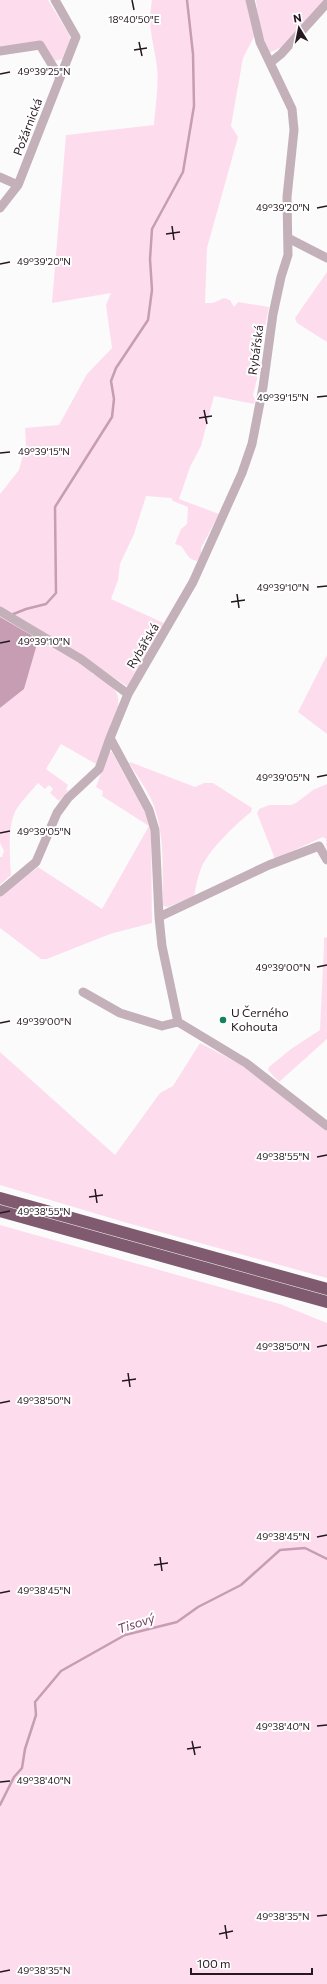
<svg xmlns="http://www.w3.org/2000/svg" width="327" height="1984" font-family="Commissioner,sans-serif">
<rect width="100%" height="100%" fill="#fbfbfb"/>
<!-- green -->
<path fill="#fddded" d="M 0,0 L 48,0 L 69,34 L 71,41 L 63,59 L 54,61 L 41,41 L 0,47 Z
M 152,0 L 246,0 L 255,35 L 243,58 L 231,126 L 238,137 L 207,248 L 205,303 L 213,303 L 224,298 L 230,300 L 234,307 L 238,302 L 269,307 L 263,336 L 260,367 L 253,395 L 255,399 L 254,404 L 214,396 L 201,446 L 190,467 L 179,499 L 219,514 L 201,548 L 201,555 L 197,561 C 188,560 186,552 181,546 L 175,544 L 181,529 L 187,524 L 188,507 L 173,501 L 171,498 L 146,496 L 134,534 L 120,564 L 118,580 L 111,599 L 166,624 L 128,687 L 94,664 L 92,674 C 100,675 114,686 117,694 C 119,698 118,702 118,707 L 96,764 L 61,744 L 46,769 L 68,785 L 66,789 L 68,791 L 59,801 L 50,793 L 53,789 L 49,785 L 45,789 L 38,783 C 31,792 22,800 16,810 C 7,826 10,857 11,875 L 0,885 L 0,857 L 2,857 L 4,851 L 0,843 L 0,708 L 24,689 L 33,636 L 0,617 L 0,494 L 19,470 L 26,444 L 25,428 L 59,425 L 87,374 L 112,348 L 106,305 L 111,293 L 52,303 L 66,135 L 154,125 C 155,107 159,86 157,68 C 154,41 147,30 152,0 Z
M 256,0 L 325,0 L 282,47 L 269,53 L 259,25 Z
M 327,272 L 327,342 L 297,323 L 295,318 Z
M 327,655 L 327,734 L 298,712 Z
M 109,751 L 112,752 L 147,816 L 151,828 L 152,923 L 110,934 L 47,959 L 41,959 L 0,928 L 0,895 L 38,867 L 102,909 L 149,826 L 102,796 L 103,791 L 96,787 Z
M 130,762 L 195,787 L 204,783 L 213,783 L 252,808 L 251,812 C 235,825 207,851 200,871 C 197,879 196,888 194,896 L 168,907 L 163,906 C 162,871 166,829 150,797 C 144,785 136,774 129,763 Z
M 327,784 L 327,851 L 326,839 L 323,837 L 275,859 L 257,813 L 259,809 L 269,805 L 291,805 L 296,803 L 313,790 Z
M 327,937 L 327,1039 L 279,1082 L 268,1070 L 269,1067 L 291,1049 L 320,1030 L 324,945 L 324,938 Z
M 200,1043 L 240,1064 L 327,1131 L 327,1278 L 124,1222 L 0,1185 L 0,1052 L 115,1155 L 160,1093 L 173,1086 Z
M 0,1225 L 280,1304 L 327,1323 L 327,1984 L 0,1984 Z"/>
<!-- water -->
<path fill="#c69db3" d="M 0,617 L 33,636 L 37,644 L 24,689 L 0,708 Z"/>
<g fill="none" stroke-linecap="round" stroke-linejoin="round">
<!-- stream -->
<path stroke="#c69db3" stroke-width="2.5" d="M 11,615 L 26,609 L 46,604 L 56,593 L 55,507 L 112,417 L 114,399 L 111,381 L 116,368 L 148,320 L 152,290 L 150,259 L 152,229 L 183,172 L 194,106 L 193,54 L 187,0
M 0,1805 L 14,1777 L 22,1768 L 25,1749 L 36,1715 L 35,1702 L 61,1671 L 125,1635 L 177,1622 L 198,1607 L 241,1585 L 280,1550 L 305,1548 L 327,1559"/>
<!-- minor -->
<path stroke="#c3b0b9" stroke-width="9" d="M 250,0 L 260,42 L 292,109 L 294,130 L 287,197 L 288,255 L 281,277 L 273,314 L 263,387 L 252,444 L 242,473 L 193,582 L 128,694 L 110,738 L 149,810 L 155,830 L 159,917 L 162,946 L 178,1022 L 246,1063 L 327,1126
M 0,51 L 40,45 L 60,78
M 271,62 L 281,54 L 327,3
M 0,177 L 18,185
M 0,208 L 18,185 L 76,37 L 55,0
M 288,238 L 327,258
M 0,611 L 81,659 L 128,694
M 0,892 L 36,862 L 57,813 L 68,798 L 99,769 L 110,738
M 159,917 L 269,865 L 319,846 L 327,860
M 83,992 L 120,1013 L 162,1026 L 178,1022"/>
<!-- highway -->
<path stroke="#805b6f" stroke-width="12" d="M 0,1198 L 327,1289
M 0,1211 L 327,1302"/>
</g>
<!-- ticks -->
<path fill="none" stroke="#25181f" stroke-width="1.5" d="M 132,0 L 134,10M 139,42 L 142,56M 134,50 L 147,48M 0,74 L 10,72M 317,208 L 327,206M 172,226 L 174,240M 166,234 L 180,232M 0,264 L 10,262M 317,397 L 327,396M 204,410 L 207,424M 199,418 L 212,416M 0,453 L 10,452M 317,587 L 327,586M 237,594 L 239,608M 231,602 L 245,600M 0,643 L 10,641M 317,777 L 327,775M 0,833 L 10,831M 317,967 L 327,965M 0,1023 L 10,1021M 317,1157 L 327,1155M 95,1189 L 97,1203M 89,1197 L 103,1195M 0,1213 L 10,1211M 317,1347 L 327,1345M 128,1373 L 130,1387M 122,1381 L 136,1379M 0,1403 L 10,1401M 317,1537 L 327,1535M 160,1557 L 162,1571M 154,1565 L 168,1563M 0,1593 L 10,1591M 317,1726 L 327,1725M 192,1741 L 195,1755M 187,1749 L 201,1747M 0,1782 L 10,1781M 317,1916 L 327,1915M 225,1925 L 227,1939M 219,1934 L 233,1931M 0,1972 L 10,1970"/>
<!-- markers -->
<circle fill="#11815e" stroke="#fff" stroke-width="1.5" cx="223" cy="1020" r="4"/>
<g text-anchor="middle" stroke-width="4" stroke-linejoin="round" paint-order="stroke">
<!-- street labels -->
<g font-size="12" fill="#25181f" stroke="#fff">
<text transform="translate(28 127) rotate(-69)" y="4">Požárnická</text>
<text transform="translate(256 350) rotate(-82)" y="4">Rybářská</text>
<text transform="translate(143 646) rotate(-59)" y="4">Rybářská</text>
</g>
<!-- poi labels -->
<g font-size="12" fill="#25181f" stroke="#fff" text-anchor="start">
<text x="231" y="1017">U Černého<tspan x="231" dy="14">Kohouta</tspan></text>
</g>
<!-- water labels -->
<g font-size="13" font-style="italic" fill="#743e5d" stroke="#fff">
<text transform="translate(136 1623) rotate(-18)" y="5">Tisový</text>
</g>
</g>
<g font-size="10" text-anchor="middle" fill="#25181f" stroke="#fff" stroke-width="4" stroke-linejoin="round" paint-order="stroke">
<text x="134" y="23">18°40'50"E</text>
<text x="44" y="75">49°39'25"N</text>
<text x="283" y="211">49°39'20"N</text>
<text x="44" y="265">49°39'20"N</text>
<text x="283" y="401">49°39'15"N</text>
<text x="44" y="455">49°39'15"N</text>
<text x="283" y="591">49°39'10"N</text>
<text x="44" y="645">49°39'10"N</text>
<text x="283" y="781">49°39'05"N</text>
<text x="44" y="835">49°39'05"N</text>
<text x="283" y="971">49°39'00"N</text>
<text x="44" y="1025">49°39'00"N</text>
<text x="283" y="1160">49°38'55"N</text>
<text x="44" y="1215">49°38'55"N</text>
<text x="283" y="1350">49°38'50"N</text>
<text x="44" y="1404">49°38'50"N</text>
<text x="283" y="1540">49°38'45"N</text>
<text x="44" y="1594">49°38'45"N</text>
<text x="283" y="1730">49°38'40"N</text>
<text x="44" y="1784">49°38'40"N</text>
<text x="283" y="1920">49°38'35"N</text>
<text x="44" y="1974">49°38'35"N</text>
</g>
<!-- north arrow -->
<g transform="translate(299 28) rotate(350)" stroke="#ffffff" stroke-width="3" paint-order="stroke">
<path d="M0-3L7 15L0 10L-7 15Z" fill="#25181f"/>
<text y="-6" font-size="11" font-weight="bold" text-anchor="middle" fill="#25181f">N</text>
</g>
<!-- scale -->
<path d="M191 1968v6h121v-6" fill="none" stroke="#25181f" stroke-width="2"/>
<text x="197" y="1968" font-size="12" fill="#25181f" stroke="#ffffff" stroke-width="3" paint-order="stroke">100 m</text>
</svg>
